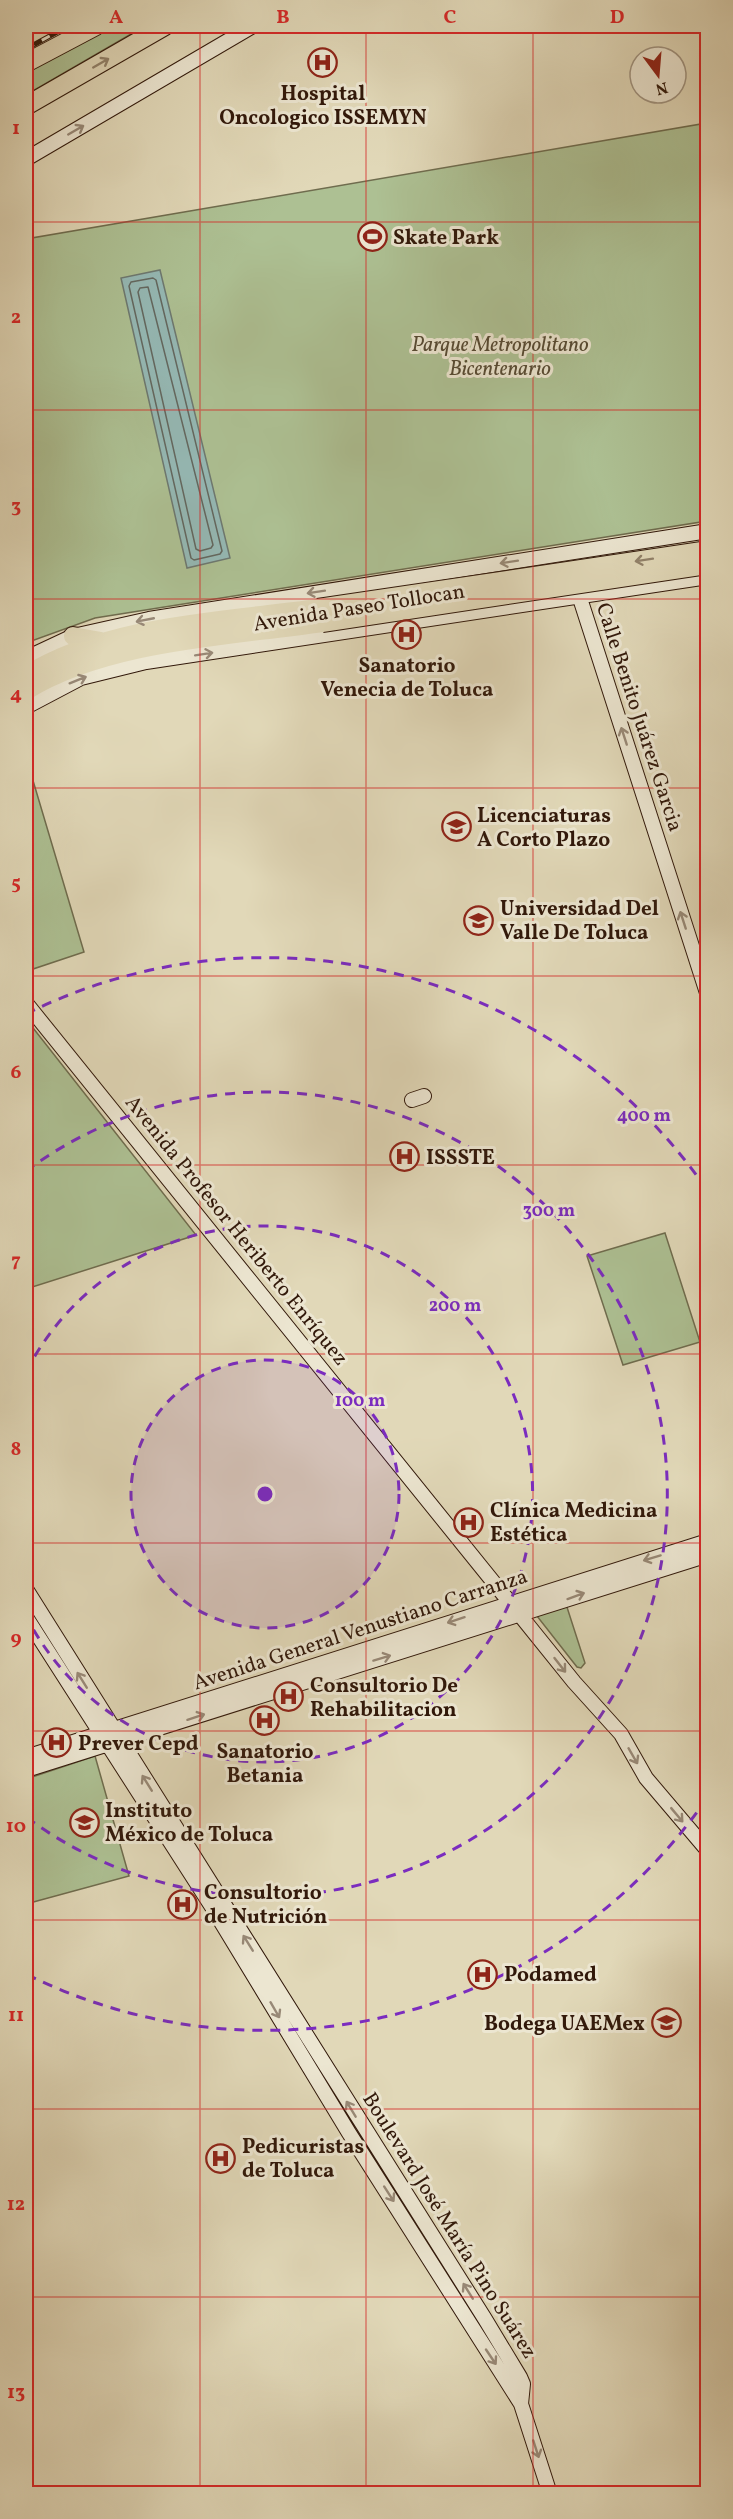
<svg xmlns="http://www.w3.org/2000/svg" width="733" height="2519" font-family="Vollkorn,serif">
<rect width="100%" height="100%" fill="#e1d8b8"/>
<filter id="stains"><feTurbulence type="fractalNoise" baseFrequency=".00333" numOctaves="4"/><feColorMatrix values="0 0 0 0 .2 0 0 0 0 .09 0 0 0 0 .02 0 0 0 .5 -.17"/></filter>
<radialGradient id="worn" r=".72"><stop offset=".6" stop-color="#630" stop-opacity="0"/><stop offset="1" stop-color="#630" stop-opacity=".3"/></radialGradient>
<!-- green -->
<path fill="#adc093" stroke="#6f6c4e" stroke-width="1.5" d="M 109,26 L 145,26 L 26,95 L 26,72 Z
M 707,123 L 707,521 L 95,618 L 26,643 L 26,239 Z
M 26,757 L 84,952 L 30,970 L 26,965 Z
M 26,1019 L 196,1235 L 26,1289 Z
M 665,1233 L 700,1342 L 623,1365 L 587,1256 Z
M 565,1601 L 585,1663 L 581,1668 L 577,1667 L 533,1611 Z
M 95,1756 L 129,1876 L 26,1904 L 26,1779 Z"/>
<!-- water -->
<path fill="#95b9b5" stroke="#6d7971" stroke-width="1.5" d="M 160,270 L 230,558 L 187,568 L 121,278 Z"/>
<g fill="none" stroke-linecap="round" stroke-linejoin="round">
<!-- shore -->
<path stroke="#636860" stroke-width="1.5" d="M 153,278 L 156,280 L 222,551 L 220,554 L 194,560 L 191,558 L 129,286 L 131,282 Z
M 148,287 L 213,545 L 211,548 L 200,551 L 196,549 L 138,292 L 140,288 Z"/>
<defs>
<path id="secondary" d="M 26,159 L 253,26
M 577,589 L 708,996
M 26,658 L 73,636 L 149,619 L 708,531
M 26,707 L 81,678 L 146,662 L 708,577
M 26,1003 L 574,1682 L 621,1734 L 646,1778 L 708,1851
M 412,1100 L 424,1096
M 26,1589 L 485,2319 L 520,2377 L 523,2384 L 521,2404
M 26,1617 L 212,1907 L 349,2133 L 521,2404 L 550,2494
M 26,1757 L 708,1541
M 26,1770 L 708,1555"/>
<path id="highway" d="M 26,63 L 96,26
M 26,106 L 165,26
M 73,636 L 101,641
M 26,675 C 108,624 224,621 318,608
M 26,691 C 107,641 228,637 322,623"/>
</defs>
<!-- secondary casing -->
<use href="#secondary" stroke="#31180a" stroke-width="16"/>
<!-- highway casing -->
<use href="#highway" stroke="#31180a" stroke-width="20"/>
<!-- secondary -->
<use href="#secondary" stroke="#ece6d1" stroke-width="14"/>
<!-- highway -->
<use href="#highway" stroke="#e1d8b8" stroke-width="18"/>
<defs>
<path id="rail" d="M 26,49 L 68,26"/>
</defs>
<!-- rail casing -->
<use href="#rail" stroke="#31180a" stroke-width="5"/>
<!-- rail -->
<use href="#rail" stroke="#ece6d1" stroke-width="3" stroke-dasharray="9" stroke-linecap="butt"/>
<defs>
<path id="highway-bridge" d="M 318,608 L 702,551
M 322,623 L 707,565"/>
</defs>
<!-- highway-bridge casing -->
<use href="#highway-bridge" stroke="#31180a" stroke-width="20" stroke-linecap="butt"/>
<!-- highway-bridge -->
<use href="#highway-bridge" stroke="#e1d8b8" stroke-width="18"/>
</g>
<!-- one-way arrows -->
<defs><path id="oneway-shaft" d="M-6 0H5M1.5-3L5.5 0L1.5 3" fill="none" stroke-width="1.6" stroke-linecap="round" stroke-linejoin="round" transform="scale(1.5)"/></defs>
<g stroke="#92826a">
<use href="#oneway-shaft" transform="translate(101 63) rotate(-30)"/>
<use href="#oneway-shaft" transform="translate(644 560) rotate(171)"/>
</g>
<g stroke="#988977">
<use href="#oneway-shaft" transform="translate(76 130) rotate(-30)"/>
<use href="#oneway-shaft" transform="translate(509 562) rotate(171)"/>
<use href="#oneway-shaft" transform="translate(316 592) rotate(171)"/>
<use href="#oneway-shaft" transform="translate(145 620) rotate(169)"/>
<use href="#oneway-shaft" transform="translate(204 654) rotate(-9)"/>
<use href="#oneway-shaft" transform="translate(78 680) rotate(-22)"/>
<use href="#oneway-shaft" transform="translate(624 736) rotate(-108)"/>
<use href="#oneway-shaft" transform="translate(683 920) rotate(-108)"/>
<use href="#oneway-shaft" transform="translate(652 1558) rotate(163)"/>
<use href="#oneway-shaft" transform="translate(576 1596) rotate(-20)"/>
<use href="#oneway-shaft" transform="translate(456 1620) rotate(162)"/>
<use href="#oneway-shaft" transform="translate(382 1658) rotate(-17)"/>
<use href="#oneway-shaft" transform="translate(560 1665) rotate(52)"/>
<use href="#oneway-shaft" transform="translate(82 1680) rotate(-122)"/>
<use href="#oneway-shaft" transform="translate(196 1717) rotate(-18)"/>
<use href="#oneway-shaft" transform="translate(633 1756) rotate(60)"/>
<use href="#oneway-shaft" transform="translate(147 1783) rotate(-122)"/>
<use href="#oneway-shaft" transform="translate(677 1815) rotate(50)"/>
<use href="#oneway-shaft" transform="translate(248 1943) rotate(-122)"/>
<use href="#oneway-shaft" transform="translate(275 2010) rotate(60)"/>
<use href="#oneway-shaft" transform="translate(351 2109) rotate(-121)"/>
<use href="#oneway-shaft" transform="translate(389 2194) rotate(57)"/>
<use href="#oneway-shaft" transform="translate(468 2291) rotate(-122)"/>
<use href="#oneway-shaft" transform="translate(491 2357) rotate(56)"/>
<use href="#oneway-shaft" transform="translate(536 2449) rotate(72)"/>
</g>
<!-- grid -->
<path fill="none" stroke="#d62828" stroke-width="1.5" stroke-opacity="0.55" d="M 200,26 L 200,2494M 366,26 L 366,2494M 533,26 L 533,2494M 26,222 L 708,222M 26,410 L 708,410M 26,599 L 708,599M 26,788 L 708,788M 26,976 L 708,976M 26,1165 L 708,1165M 26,1354 L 708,1354M 26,1543 L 708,1543M 26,1731 L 708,1731M 26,1920 L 708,1920M 26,2109 L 708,2109M 26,2297 L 708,2297"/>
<!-- distance rings -->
<circle cx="265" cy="1494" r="134" fill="#7b2cbf" fill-opacity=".12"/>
<g fill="none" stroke="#7b2cbf" stroke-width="3" stroke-dasharray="10 8">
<circle cx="265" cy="1494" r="134"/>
<path d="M26 1372A268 268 0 1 1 26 1616"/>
<path d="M26 1171A402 402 0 1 1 26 1817"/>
<path d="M707 1798A536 536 0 0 1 26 1974M26 1014A536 536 0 0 1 707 1190"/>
</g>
<!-- icons -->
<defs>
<symbol id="hospital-ring" viewBox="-11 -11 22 22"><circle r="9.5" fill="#ece6d1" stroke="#8f2418" stroke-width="1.5"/><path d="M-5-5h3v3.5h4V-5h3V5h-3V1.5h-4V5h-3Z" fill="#8f2418"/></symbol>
<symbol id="stadium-ring" viewBox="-11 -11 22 22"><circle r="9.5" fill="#ece6d1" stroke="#8f2418" stroke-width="1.5"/><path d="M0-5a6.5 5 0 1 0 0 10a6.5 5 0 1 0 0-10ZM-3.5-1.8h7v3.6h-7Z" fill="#8f2418"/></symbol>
<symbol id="university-ring" viewBox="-11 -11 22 22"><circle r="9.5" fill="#ece6d1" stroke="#8f2418" stroke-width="1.5"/><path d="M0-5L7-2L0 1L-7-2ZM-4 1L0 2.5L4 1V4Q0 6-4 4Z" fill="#8f2418"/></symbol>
</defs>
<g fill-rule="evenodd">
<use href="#hospital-ring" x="306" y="46" width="33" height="33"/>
<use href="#stadium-ring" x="356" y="220" width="33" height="33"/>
<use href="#hospital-ring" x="390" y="618" width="33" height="33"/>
<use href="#university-ring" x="440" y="810" width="33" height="33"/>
<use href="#university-ring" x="462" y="904" width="33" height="33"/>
<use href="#hospital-ring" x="388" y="1140" width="33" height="33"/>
<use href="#hospital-ring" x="452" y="1506" width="33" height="33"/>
<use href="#hospital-ring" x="272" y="1680" width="33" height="33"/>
<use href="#hospital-ring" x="248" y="1704" width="33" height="33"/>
<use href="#hospital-ring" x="40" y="1726" width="33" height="33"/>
<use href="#university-ring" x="68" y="1806" width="33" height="33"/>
<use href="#hospital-ring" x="166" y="1888" width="33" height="33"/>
<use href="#hospital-ring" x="466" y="1958" width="33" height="33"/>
<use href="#university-ring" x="650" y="2006" width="33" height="33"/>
<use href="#hospital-ring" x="204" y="2142" width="33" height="33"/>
</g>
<g text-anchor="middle" stroke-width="6" stroke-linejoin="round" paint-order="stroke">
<!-- poi labels -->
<g font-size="21" font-weight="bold" fill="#31180a" stroke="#ece6d1" text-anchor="start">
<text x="323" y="100" text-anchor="middle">Hospital<tspan x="323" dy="24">Oncologico ISSEMYN</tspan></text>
<text x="393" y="244">Skate Park</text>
<text x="407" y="672" text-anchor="middle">Sanatorio<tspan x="407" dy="24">Venecia de Toluca</tspan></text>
<text x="477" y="822">Licenciaturas<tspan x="477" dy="24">A Corto Plazo</tspan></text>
<text x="500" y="915">Universidad Del<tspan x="500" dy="24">Valle De Toluca</tspan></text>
<text x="426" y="1164">ISSSTE</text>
<text x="490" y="1517">Clínica Medicina<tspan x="490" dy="24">Estética</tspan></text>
<text x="310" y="1692">Consultorio De<tspan x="310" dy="24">Rehabilitacion</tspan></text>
<text x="78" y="1750">Prever Cepd</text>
<text x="265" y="1758" text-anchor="middle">Sanatorio<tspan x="265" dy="24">Betania</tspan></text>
<text x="105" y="1817">Instituto<tspan x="105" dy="24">México de Toluca</tspan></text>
<text x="204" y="1899">Consultorio<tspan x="204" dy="24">de Nutrición</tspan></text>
<text x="504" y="1981">Podamed</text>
<text x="645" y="2030" text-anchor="end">Bodega UAEMex</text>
<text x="242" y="2153">Pedicuristas<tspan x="242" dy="24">de Toluca</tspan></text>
</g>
<!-- park labels -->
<g font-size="21" font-style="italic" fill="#564a33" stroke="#ece6d1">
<text x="500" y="351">Parque Metropolitano<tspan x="500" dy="24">Bicentenario</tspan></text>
</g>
<!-- street labels -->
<g font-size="21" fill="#31180a" stroke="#ece6d1">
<text transform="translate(359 607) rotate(-9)" y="7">Avenida Paseo Tollocan</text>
<text transform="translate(640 717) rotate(72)" y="7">Calle Benito Juárez Garcia</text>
<text transform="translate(237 1230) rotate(51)" y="7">Avenida Profesor Heriberto Enríquez</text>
<text transform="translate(360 1629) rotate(-18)" y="7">Avenida General Venustiano Carranza</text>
<text transform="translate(450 2225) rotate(58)" y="7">Boulevard José María Pino Suárez</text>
</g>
</g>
<circle cx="265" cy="1494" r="9" fill="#7b2cbf" stroke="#ece6d1" stroke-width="3"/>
<g font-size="18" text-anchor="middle" font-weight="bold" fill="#7b2cbf" stroke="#ece6d1" stroke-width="6" stroke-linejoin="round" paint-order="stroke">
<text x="644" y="1121">400 m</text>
<text x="549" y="1216">300 m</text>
<text x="455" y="1311">200 m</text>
<text x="360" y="1406">100 m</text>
</g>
<!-- margin -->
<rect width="733" height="2519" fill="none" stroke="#e1d8b8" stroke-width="66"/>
<!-- north arrow -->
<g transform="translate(658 75) rotate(164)"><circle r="28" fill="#ece6d1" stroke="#a19481" stroke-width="1.5"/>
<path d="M0-4.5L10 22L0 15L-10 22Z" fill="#8f2418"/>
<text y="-9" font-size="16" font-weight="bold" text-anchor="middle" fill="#31180a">N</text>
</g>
<rect x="33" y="33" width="667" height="2453" fill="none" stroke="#d62828" stroke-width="2"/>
<g font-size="20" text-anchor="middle" font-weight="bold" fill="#d62828">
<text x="116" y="23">A</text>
<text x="283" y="23">B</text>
<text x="450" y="23">C</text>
<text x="617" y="23">D</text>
<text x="16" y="134">1</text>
<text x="16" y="323">2</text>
<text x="16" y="512">3</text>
<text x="16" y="700">4</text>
<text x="16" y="889">5</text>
<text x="16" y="1078">6</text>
<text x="16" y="1266">7</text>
<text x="16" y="1455">8</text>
<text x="16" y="1644">9</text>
<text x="16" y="1832">10</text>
<text x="16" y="2021">11</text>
<text x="16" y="2210">12</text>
<text x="16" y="2398">13</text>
</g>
<rect width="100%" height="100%" filter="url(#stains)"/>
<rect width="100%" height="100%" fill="url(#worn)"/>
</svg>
